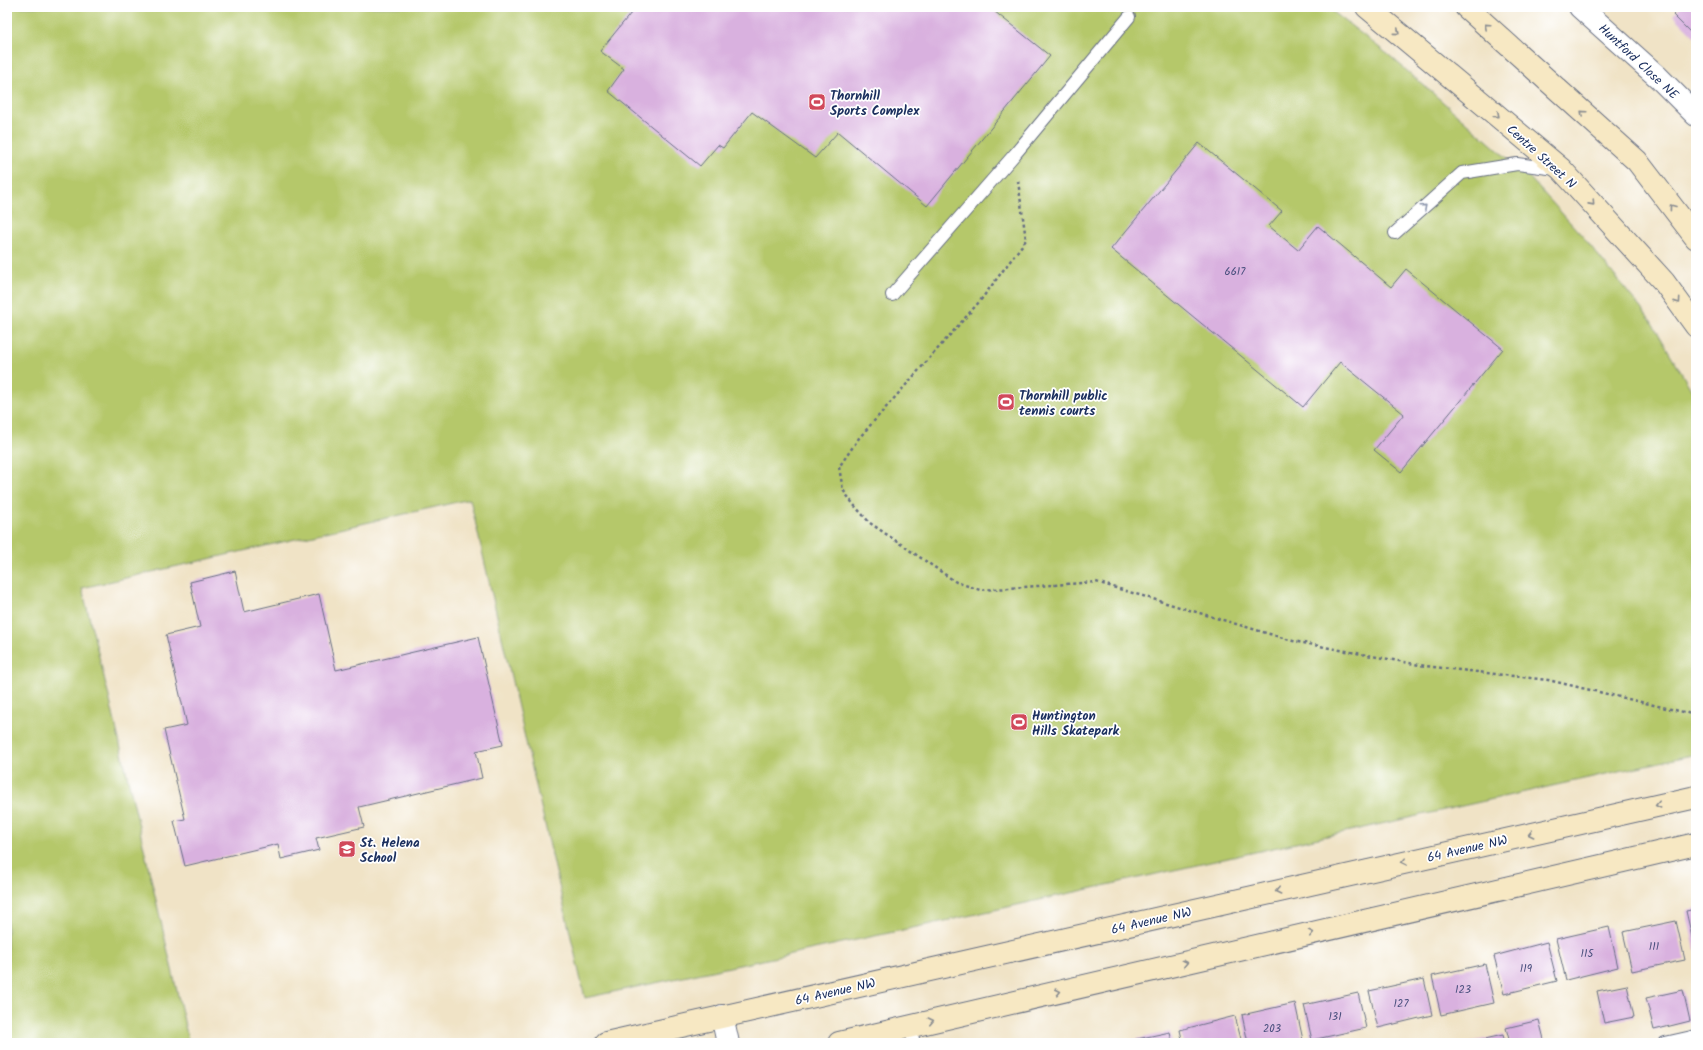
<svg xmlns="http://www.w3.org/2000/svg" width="1703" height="1050" font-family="Kalam,sans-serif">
<rect width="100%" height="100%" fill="#fff"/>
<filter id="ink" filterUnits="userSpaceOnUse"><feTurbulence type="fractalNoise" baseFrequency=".025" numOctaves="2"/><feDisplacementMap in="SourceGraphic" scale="8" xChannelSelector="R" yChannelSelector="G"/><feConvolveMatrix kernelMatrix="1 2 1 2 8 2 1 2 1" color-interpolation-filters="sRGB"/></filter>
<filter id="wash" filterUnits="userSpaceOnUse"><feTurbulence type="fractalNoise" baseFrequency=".012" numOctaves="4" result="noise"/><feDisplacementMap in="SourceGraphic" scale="16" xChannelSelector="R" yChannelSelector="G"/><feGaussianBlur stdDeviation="0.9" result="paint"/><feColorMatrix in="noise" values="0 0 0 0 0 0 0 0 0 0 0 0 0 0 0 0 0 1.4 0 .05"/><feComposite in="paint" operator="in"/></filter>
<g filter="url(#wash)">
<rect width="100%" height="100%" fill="#f0e3c6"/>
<!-- green -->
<path fill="#b5c86b" stroke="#687c64" d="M 7,7 L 1327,7 L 1390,56 L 1529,177 L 1585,239 L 1651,321 L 1696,398 L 1696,754 L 945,921 L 585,998 L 470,499 L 82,588 L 110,701 L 189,1043 L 7,1043 Z"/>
<g id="blocks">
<!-- building -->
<path fill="#d9b1df" d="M 636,7 L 989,7 L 1050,56 L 927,206 L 838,132 L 815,158 L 752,112 L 723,148 L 718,145 L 700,166 L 608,91 L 624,69 L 600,51 Z
M 1681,7 L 1696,7 L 1696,38 L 1673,15 Z
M 1199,143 L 1282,211 L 1269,226 L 1298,250 L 1318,226 L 1391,287 L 1406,269 L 1503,349 L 1401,472 L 1374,450 L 1404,414 L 1340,362 L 1303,407 L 1111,249 Z
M 235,571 L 244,612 L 319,594 L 336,670 L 478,637 L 503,745 L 476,751 L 482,778 L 359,807 L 364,827 L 316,838 L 319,850 L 281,859 L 278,844 L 185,866 L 174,821 L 185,819 L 164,730 L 187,725 L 166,635 L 200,627 L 190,582 Z
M 1696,909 L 1696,950 L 1695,950 L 1686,911 Z
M 1676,921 L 1685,960 L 1632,971 L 1623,932 Z
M 1609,927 L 1618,967 L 1566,980 L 1556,939 Z
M 1547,942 L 1557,981 L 1504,994 L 1494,956 Z
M 1485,964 L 1494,1003 L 1441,1015 L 1432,976 Z
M 1424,979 L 1432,1015 L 1378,1028 L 1369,991 Z
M 1627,985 L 1634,1017 L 1604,1023 L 1597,991 Z
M 1683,990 L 1690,1021 L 1654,1030 L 1646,998 Z
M 1358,993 L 1366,1028 L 1312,1040 L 1304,1005 Z
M 1295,1003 L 1303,1040 L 1292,1043 L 1248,1043 L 1242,1015 Z
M 1235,1016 L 1242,1043 L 1183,1043 L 1180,1030 Z
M 1539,1020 L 1545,1043 L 1510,1043 L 1506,1028 Z
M 1170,1032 L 1172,1043 L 1123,1043 L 1123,1042 Z
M 1503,1035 L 1505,1043 L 1471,1043 L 1471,1042 Z"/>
</g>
</g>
<g filter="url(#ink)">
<use href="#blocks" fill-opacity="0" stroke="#666e82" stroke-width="1"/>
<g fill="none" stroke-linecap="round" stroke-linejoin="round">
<defs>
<path id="service" d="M 1395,233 L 1462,173 L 1517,164 L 1556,169
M 892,295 L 1015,154 L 1129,17
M 910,1026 L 914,1043
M 1665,1043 L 1696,1036"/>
<path id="minor" d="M 1580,7 L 1658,77 L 1696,115
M 722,1016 L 728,1043"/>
<path id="secondary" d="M 1367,7 L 1561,169 L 1664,282 L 1696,326
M 1466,7 L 1637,161 L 1696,238
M 606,1043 L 1696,797
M 839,1043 L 1696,844"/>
</defs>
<!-- service casing -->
<use href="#service" stroke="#666e82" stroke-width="14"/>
<!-- minor casing -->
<use href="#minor" stroke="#666e82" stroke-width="24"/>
<!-- secondary casing -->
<use href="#secondary" stroke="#666e82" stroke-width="24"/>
<!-- path -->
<path stroke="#666e82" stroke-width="2.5" stroke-dasharray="3 3" stroke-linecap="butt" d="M 1018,181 L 1026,240 L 980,301 L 859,438 L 839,467 L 843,490 L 854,505 L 870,523 L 956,582 L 980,590 L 1096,582 L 1293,641 L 1425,666 L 1548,680 L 1696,715"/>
<!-- service -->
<use href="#service" stroke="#fff" stroke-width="12"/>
<!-- minor -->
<use href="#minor" stroke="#fff" stroke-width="22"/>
<!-- secondary -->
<use href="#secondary" stroke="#f7e8c3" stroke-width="22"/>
</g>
<!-- one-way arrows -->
<defs><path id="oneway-chevron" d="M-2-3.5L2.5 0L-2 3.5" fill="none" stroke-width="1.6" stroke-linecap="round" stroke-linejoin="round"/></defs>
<g stroke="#898c90">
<use href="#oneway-chevron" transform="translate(1487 26) rotate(-138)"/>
<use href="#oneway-chevron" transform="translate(1397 32) rotate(40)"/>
<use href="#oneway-chevron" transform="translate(1583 113) rotate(-138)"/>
<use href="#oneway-chevron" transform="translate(1497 115) rotate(40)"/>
<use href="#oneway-chevron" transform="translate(1592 203) rotate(48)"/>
<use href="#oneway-chevron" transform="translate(1672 207) rotate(-127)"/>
<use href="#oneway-chevron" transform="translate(1678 301) rotate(55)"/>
<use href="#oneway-chevron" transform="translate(1658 805) rotate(167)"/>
<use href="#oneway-chevron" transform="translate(1531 834) rotate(167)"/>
<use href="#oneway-chevron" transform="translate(1404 862) rotate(167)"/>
<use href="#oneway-chevron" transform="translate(1278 891) rotate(167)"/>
<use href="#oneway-chevron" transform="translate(1311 933) rotate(-13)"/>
<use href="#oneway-chevron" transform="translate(1185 963) rotate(-13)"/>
<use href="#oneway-chevron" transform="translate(1058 992) rotate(-13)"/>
<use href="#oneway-chevron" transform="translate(931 1021) rotate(-13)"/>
</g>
<use stroke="#8d97ae" href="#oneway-chevron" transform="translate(1424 207) rotate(-42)"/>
</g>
<!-- icons -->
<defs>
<symbol id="stadium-square" viewBox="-11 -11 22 22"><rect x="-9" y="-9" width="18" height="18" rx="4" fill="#d1495b" stroke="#fff"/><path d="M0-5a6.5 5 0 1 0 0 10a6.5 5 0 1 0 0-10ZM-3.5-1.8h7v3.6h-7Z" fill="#fff"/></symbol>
<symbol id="school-square" viewBox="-11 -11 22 22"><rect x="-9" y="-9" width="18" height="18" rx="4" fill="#d1495b" stroke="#fff"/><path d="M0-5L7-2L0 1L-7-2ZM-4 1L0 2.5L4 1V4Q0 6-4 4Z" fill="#fff"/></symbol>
</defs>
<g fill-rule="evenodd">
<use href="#stadium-square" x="807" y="92" width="20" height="20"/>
<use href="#stadium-square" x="996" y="392" width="20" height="20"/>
<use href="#stadium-square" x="1009" y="712" width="20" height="20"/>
<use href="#school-square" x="337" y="839" width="20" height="20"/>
</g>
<g text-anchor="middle" stroke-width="3.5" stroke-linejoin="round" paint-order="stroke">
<!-- number labels -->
<g font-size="11" fill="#4a507e">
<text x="1235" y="275">6617</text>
<text x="1654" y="950">111</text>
<text x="1587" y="957">115</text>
<text x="1526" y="972">119</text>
<text x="1463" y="993">123</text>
<text x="1401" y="1007">127</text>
<text x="1335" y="1020">131</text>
<text x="1272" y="1032">203</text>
</g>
<!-- street labels -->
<g font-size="13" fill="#1b2f5e" stroke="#fff">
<text transform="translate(1639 61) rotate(43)" y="5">Huntford Close NE</text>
<text transform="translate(1542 156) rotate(42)" y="5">Centre Street N</text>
<text transform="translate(1467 848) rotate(-13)" y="5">64 Avenue NW</text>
<text transform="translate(1151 920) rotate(-13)" y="5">64 Avenue NW</text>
<text transform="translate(835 991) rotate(-13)" y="5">64 Avenue NW</text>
</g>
<!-- poi labels -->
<g font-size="13" font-weight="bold" fill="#1b2f5e" stroke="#fff" text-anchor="start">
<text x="830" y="100">Thornhill<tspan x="830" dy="15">Sports Complex</tspan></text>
<text x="1019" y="400">Thornhill public<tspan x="1019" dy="15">tennis courts</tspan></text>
<text x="1032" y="720">Huntington<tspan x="1032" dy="15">Hills Skatepark</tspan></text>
<text x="360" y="847">St. Helena<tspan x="360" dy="15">School</tspan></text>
</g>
</g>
<!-- margin -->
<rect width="1703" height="1050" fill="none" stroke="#fff" stroke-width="24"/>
</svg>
